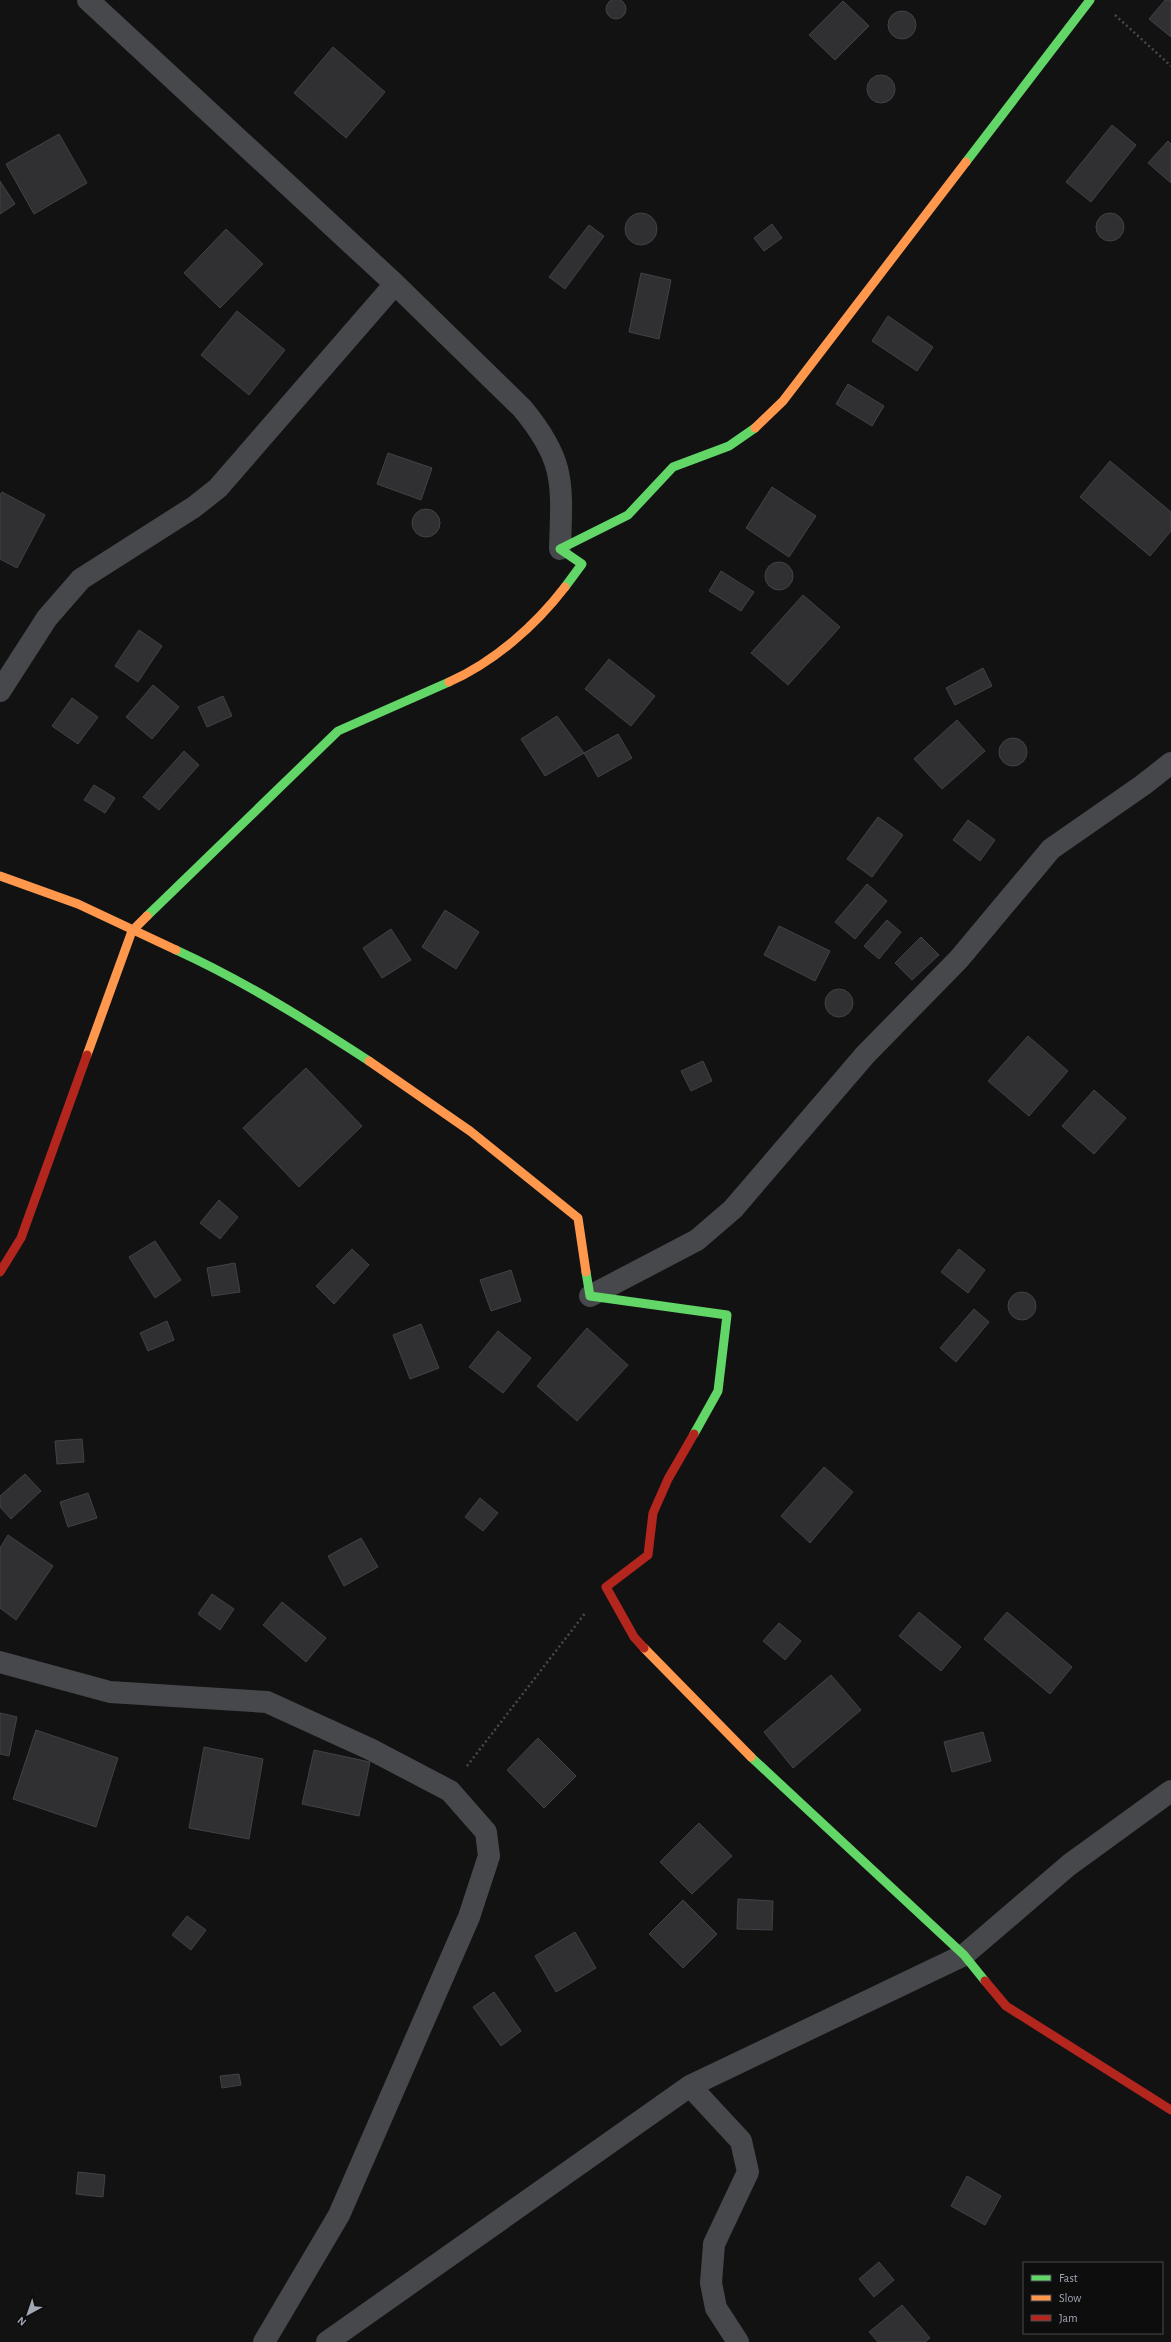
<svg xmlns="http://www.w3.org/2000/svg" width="1171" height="2342" font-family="'Alegreya Sans',sans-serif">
<rect width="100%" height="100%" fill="#121213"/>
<!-- building -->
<path fill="#303032" stroke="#414247" d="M606 9a10 10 0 1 1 20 0a10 10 0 1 1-20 0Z
M 1165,0 L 1171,0 L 1171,37 L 1149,19 Z
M 843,1 L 869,26 L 835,60 L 809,35 Z
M888 25a14 14 0 1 1 28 0a14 14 0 1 1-28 0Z
M 333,47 L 385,92 L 346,138 L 294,93 Z
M867 89a14 14 0 1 1 28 0a14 14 0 1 1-28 0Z
M 1112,125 L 1136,145 L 1091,202 L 1066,182 Z
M 59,134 L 87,183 L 34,214 L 6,164 Z
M 1168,141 L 1171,144 L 1171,183 L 1148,163 Z
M 0,181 L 15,204 L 0,214 Z
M625 229a16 16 0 1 1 32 0a16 16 0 1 1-32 0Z
M1096 227a14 14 0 1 1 28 0a14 14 0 1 1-28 0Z
M 772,224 L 782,238 L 764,251 L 754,238 Z
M 589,225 L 604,236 L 565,289 L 549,277 Z
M 226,229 L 263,264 L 220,308 L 184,273 Z
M 641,273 L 671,280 L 659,339 L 629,332 Z
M 237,311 L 285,350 L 249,395 L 201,355 Z
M 888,316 L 933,347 L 917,371 L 872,341 Z
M 848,384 L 884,406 L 872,426 L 836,404 Z
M 388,453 L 432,468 L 421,500 L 377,484 Z
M 1110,461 L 1171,512 L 1171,531 L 1150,556 L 1080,497 Z
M 772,487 L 816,516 L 789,557 L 746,528 Z
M 2,492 L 45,515 L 17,568 L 0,559 L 0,495 Z
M412 523a14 14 0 1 1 28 0a14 14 0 1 1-28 0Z
M765 576a14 14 0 1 1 28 0a14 14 0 1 1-28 0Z
M 721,571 L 754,592 L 741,611 L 709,591 Z
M 803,595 L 840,627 L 788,685 L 751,653 Z
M 139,630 L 162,646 L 138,682 L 115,666 Z
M 609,659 L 655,696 L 631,726 L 585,689 Z
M 983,668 L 992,686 L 955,705 L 946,688 Z
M 153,685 L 179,707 L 152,739 L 126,717 Z
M 223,696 L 232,716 L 207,727 L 198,707 Z
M 72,698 L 98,717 L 78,744 L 52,726 Z
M 557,716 L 584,753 L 545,776 L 521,739 Z
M 957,720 L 985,751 L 942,789 L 914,759 Z
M 618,734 L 632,758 L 598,777 L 584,753 Z
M999 752a14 14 0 1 1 28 0a14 14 0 1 1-28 0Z
M 184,751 L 199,765 L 159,810 L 143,797 Z
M 94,785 L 115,798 L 105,813 L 84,800 Z
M 878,817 L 903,835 L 872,877 L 847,859 Z
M 968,820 L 995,840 L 980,861 L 953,840 Z
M 867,884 L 887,901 L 855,939 L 835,922 Z
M 445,910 L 479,932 L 456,969 L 422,947 Z
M 887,920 L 901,932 L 879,959 L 864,946 Z
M 779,926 L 830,951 L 815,981 L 764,955 Z
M 391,929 L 411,960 L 382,978 L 363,948 Z
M 921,937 L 939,955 L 912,980 L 895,963 Z
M825 1003a14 14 0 1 1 28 0a14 14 0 1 1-28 0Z
M 1028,1036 L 1068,1071 L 1029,1116 L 988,1081 Z
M 703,1061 L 712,1081 L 691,1091 L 681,1071 Z
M 306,1068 L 362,1126 L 299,1187 L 243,1128 Z
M 1094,1090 L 1126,1118 L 1094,1154 L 1062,1126 Z
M 219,1200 L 238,1217 L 220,1239 L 200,1223 Z
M 155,1241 L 181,1280 L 155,1298 L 129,1257 Z
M 352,1249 L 369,1265 L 334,1304 L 316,1286 Z
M 959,1249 L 985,1270 L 968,1293 L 941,1272 Z
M 235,1263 L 240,1292 L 212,1296 L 207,1268 Z
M 511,1270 L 521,1301 L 491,1311 L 480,1280 Z
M1008 1306a14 14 0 1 1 28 0a14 14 0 1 1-28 0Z
M 974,1309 L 989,1322 L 956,1362 L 940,1348 Z
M 167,1321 L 174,1340 L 148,1351 L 140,1333 Z
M 421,1324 L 439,1368 L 410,1379 L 393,1335 Z
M 587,1328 L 628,1365 L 577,1421 L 537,1386 Z
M 498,1331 L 531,1358 L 503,1393 L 469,1367 Z
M 82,1439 L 84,1462 L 57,1464 L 55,1441 Z
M 824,1467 L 853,1492 L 810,1543 L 781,1516 Z
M 25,1474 L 41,1491 L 11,1519 L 0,1507 L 0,1496 Z
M 88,1493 L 97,1518 L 68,1527 L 60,1502 Z
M 480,1498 L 498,1513 L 483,1531 L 465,1517 Z
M 8,1535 L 53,1566 L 16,1620 L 0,1608 L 0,1548 Z
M 361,1538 L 378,1567 L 344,1586 L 328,1556 Z
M 212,1594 L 234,1609 L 220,1630 L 198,1614 Z
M 282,1602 L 326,1638 L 306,1662 L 263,1625 Z
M 919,1612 L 961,1647 L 941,1671 L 899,1636 Z
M 1007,1612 L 1072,1667 L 1050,1694 L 984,1639 Z
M 779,1623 L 801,1641 L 785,1660 L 763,1641 Z
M 831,1675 L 861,1710 L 793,1768 L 764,1732 Z
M 0,1713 L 17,1717 L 9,1756 L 0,1754 Z
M 36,1730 L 118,1758 L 96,1827 L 13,1799 Z
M 983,1732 L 991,1761 L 952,1772 L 944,1742 Z
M 538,1738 L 576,1776 L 544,1808 L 507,1770 Z
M 204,1747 L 263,1759 L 249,1839 L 189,1828 Z
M 314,1750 L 370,1762 L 359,1816 L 302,1804 Z
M 699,1823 L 732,1856 L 692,1894 L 660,1862 Z
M 738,1899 L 773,1901 L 772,1930 L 737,1929 Z
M 683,1900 L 717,1934 L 683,1968 L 649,1934 Z
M 187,1916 L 206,1930 L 191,1950 L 172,1935 Z
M 575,1932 L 596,1968 L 556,1992 L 535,1956 Z
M 494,1992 L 521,2031 L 501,2046 L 473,2007 Z
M 239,2074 L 241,2085 L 222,2088 L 220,2076 Z
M 78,2172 L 105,2175 L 103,2197 L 76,2194 Z
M 967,2176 L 1001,2196 L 985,2225 L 951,2206 Z
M 879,2262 L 894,2280 L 874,2297 L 859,2279 Z
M 902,2305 L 930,2338 L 925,2342 L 878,2342 L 869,2332 Z"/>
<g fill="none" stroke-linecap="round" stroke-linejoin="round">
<!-- path -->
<path stroke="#48494d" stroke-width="2.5" stroke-dasharray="2 3" stroke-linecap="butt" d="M 1115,15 L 1171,66
M 467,1766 L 586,1612"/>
<!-- street -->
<path stroke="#46484c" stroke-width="22" d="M 88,0 L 395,284 L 522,408 C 566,461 562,483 560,549
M 0,691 L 47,618 L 81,579 L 194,507 L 218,488 L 395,284
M 590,1296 L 697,1240 L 733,1209 L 865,1055 L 959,959 L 1051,849 L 1143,785 L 1171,763
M 0,1662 L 110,1692 L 267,1702 L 370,1749 L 450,1791 L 486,1832 L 489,1856 L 469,1917 L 339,2215 L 264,2342
M 690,2086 L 741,2141 L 748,2172 L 714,2244 L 711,2283 L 716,2308 L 738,2342
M 327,2342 L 690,2086 L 964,1955 L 1069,1865 L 1171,1791"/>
<!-- fast -->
<path stroke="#63d668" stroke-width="9" d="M 966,162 L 1090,0
M 565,587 L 582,564 L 560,549 L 628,515 L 673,467 L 729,446 L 755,428
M 147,916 L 338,731 L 449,682
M 176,950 C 244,981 306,1020 369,1061
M 586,1272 L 590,1296 L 727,1315 L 718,1391 L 694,1434
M 751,1757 L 964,1955 L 985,1981"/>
<!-- slow -->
<path stroke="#ff974d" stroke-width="9" d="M 755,428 L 783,401 L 966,162
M 449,682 C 494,662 535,626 565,587
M 0,876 L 78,904 L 176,950
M 87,1055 L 132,931 L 147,916
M 369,1061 L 470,1131 L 578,1218 L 586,1272
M 644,1648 L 751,1757"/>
<!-- jam -->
<path stroke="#b3261e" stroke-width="9" d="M 0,1272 L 21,1238 L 87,1055
M 644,1648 L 634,1637 L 606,1587 L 648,1555 L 653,1513 L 668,1479 L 694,1434
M 985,1981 L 1006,2006 L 1171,2110"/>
</g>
<!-- legend -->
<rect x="1023" y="2262" width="140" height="72" fill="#0d0d0e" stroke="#494b51"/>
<rect x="1031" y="2275" width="20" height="6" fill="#63d668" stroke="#494b51"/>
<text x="1059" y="2282" font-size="12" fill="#a2a7b5">Fast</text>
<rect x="1031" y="2295" width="20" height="6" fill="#ff974d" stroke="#494b51"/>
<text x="1059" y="2302" font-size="12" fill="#a2a7b5">Slow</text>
<rect x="1031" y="2315" width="20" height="6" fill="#b3261e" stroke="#494b51"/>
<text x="1059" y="2322" font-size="12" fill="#a2a7b5">Jam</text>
<!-- north arrow -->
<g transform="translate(28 2314) rotate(220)" stroke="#0d0d0e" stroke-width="3" paint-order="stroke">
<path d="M0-3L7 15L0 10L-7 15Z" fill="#a2a7b5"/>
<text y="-6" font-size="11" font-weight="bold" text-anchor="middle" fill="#a2a7b5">N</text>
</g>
</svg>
